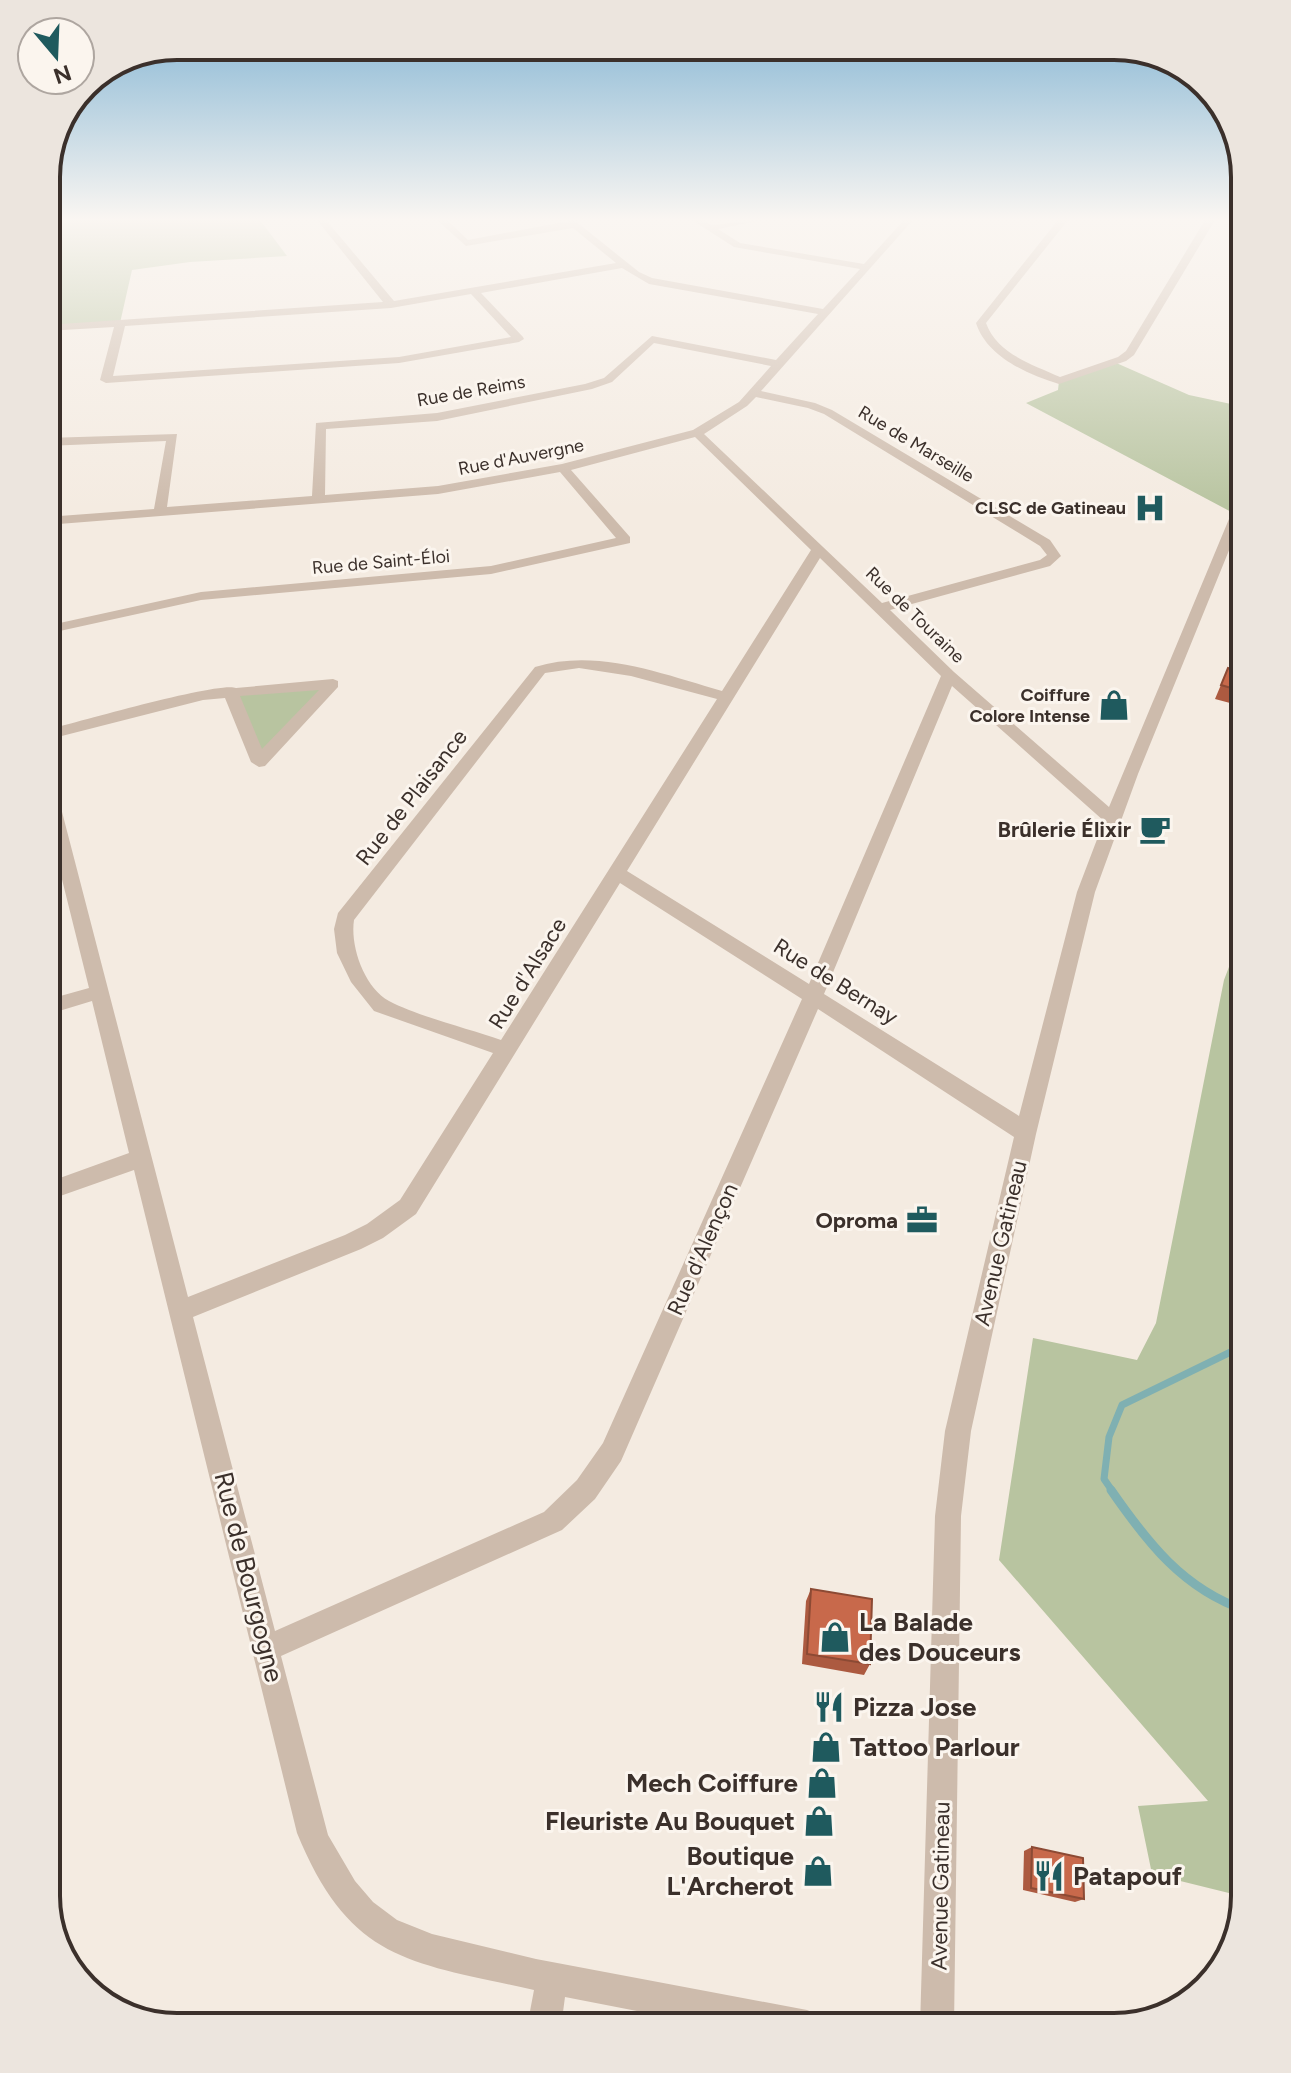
<svg xmlns="http://www.w3.org/2000/svg" width="1291" height="2073" font-family="Figtree,sans-serif">
<rect width="100%" height="100%" fill="#f4ebe1"/>
<!-- green -->
<path fill="#b8c4a0" d="M 46,220 L 260,220 L 287,256 L 190,262 L 132,270 L 120,323 L 46,328 Z
M 1114,362 L 1189,395 L 1245,407 L 1245,495 L 1237,515 L 1026,403 L 1058,390 L 1059,381 Z
M 333,684 L 259,762 L 230,690 Z
M 1245,925 L 1245,1897 L 1152,1874 L 1138,1806 L 1208,1801 L 999,1560 L 1033,1338 L 1137,1360 L 1156,1323 L 1224,980 Z"/>
<g fill="none" stroke-linecap="round" stroke-linejoin="round">
<!-- stream-far1 -->
<path stroke="#7fb0b2" stroke-width="7" d="M 1113,1492 L 1104,1479 L 1109,1437 L 1122,1405 L 1245,1345"/>
<!-- stream -->
<path stroke="#7fb0b2" stroke-width="9" d="M 1111,1490 C 1147,1542 1183,1589 1245,1610"/>
<!-- minor -->
<path fill="#cdbbac" fill-rule="evenodd" d="M 317,220 L 326,220 L 394,301 L 616,263 L 573,228 L 466,246 L 437,220 L 447,220 L 468,240 L 574,220 L 639,272 L 652,278 L 823,309 L 860,269 L 734,247 L 692,220 L 703,220 L 711,225 L 762,220 L 718,229 L 740,243 L 864,264 L 904,220 L 913,220 L 761,391 L 815,403 L 832,410 L 1050,540 L 1061,556 L 1050,566 L 890,610 L 954,672 L 1109,807 L 1239,495 L 1245,491 L 1245,511 L 1138,774 L 1095,892 L 1036,1134 L 971,1431 L 961,1516 L 954,2027 L 920,2027 L 935,1516 L 945,1431 L 1014,1137 L 818,1009 L 621,1461 L 595,1499 L 562,1530 L 281,1656 L 328,1835 L 355,1881 L 373,1902 L 397,1920 L 432,1934 L 536,1959 L 807,2010 L 819,2015 L 824,2027 L 719,2027 L 565,1997 L 561,2027 L 527,2027 L 534,1990 C 409,1962 350,1962 297,1833 L 134,1170 L 46,1201 L 46,1183 L 129,1153 L 92,1001 L 46,1015 L 46,1000 L 89,988 L 46,815 L 46,776 L 54,781 L 188,1297 L 345,1235 L 367,1224 L 400,1200 L 493,1053 L 374,1011 L 351,982 L 337,953 L 334,929 L 338,913 L 535,667 C 597,648 662,674 722,691 L 811,550 L 695,437 L 571,470 L 630,537 L 630,543 L 491,574 L 201,600 L 46,634 L 46,626 L 201,592 L 491,566 L 616,538 L 560,472 L 438,494 L 46,525 L 46,517 L 154,509 L 166,441 L 46,446 L 46,438 L 177,434 L 167,507 L 312,496 L 316,423 L 437,413 L 585,384 L 604,378 L 652,336 L 776,360 L 818,314 L 649,284 L 622,268 L 481,293 L 523,337 L 524,339 L 519,342 L 399,363 L 106,383 L 100,380 L 114,327 L 46,331 L 46,325 L 383,302 ZM 471,294 L 511,337 L 399,357 L 113,376 L 125,326 L 391,308 ZM 654,343 L 771,366 L 739,402 L 693,430 L 562,464 L 438,486 L 325,495 L 326,429 L 437,421 L 592,389 L 612,382 ZM 756,397 L 808,408 L 824,414 L 1040,546 L 1047,555 L 1040,560 L 882,603 L 704,434 L 747,406 ZM 820,558 L 941,676 L 809,984 L 627,871 ZM 579,668 L 631,676 L 717,699 L 501,1040 C 470,1029 417,1016 389,1001 C 364,987 350,946 354,920 L 545,673 ZM 952,686 L 1104,821 L 1077,892 L 1019,1116 L 824,994 ZM 620,883 L 802,999 L 603,1443 L 577,1480 L 544,1512 L 275,1631 L 193,1317 L 361,1249 L 383,1238 L 416,1214 Z
M 1058,220 L 1068,220 L 986,323 C 997,354 1032,364 1060,377 L 1118,357 L 1126,351 L 1205,220 L 1215,220 L 1134,355 L 1126,361 L 1059,384 C 1027,374 987,357 976,323 Z
M 333,679 L 338,681 L 338,687 L 265,766 L 259,767 L 251,762 L 225,698 L 203,700 L 46,740 L 46,730 C 75,723 219,681 236,688 ZM 319,690 L 262,749 L 240,696 Z"/>
</g>
<!-- wall -->
<path fill="#ac5a40" d="M 1245,627 L 1245,644 L 1238,642 Z
M 1228,668 L 1245,673 L 1245,707 L 1215,699 Z
M 811,1589 L 870,1664 L 864,1675 L 802,1664 L 806,1601 Z
M 1032,1847 L 1084,1899 L 1075,1902 L 1023,1890 L 1024,1851 Z"/>
<!-- building -->
<path fill="#c8694b" stroke="#8c4a34" stroke-width="2" d="M 1228,668 L 1245,673 L 1245,692 L 1221,685 Z
M 811,1589 L 872,1599 L 870,1664 L 807,1654 Z
M 1032,1847 L 1083,1858 L 1084,1899 L 1031,1888 Z"/>
<!-- sky -->
<linearGradient id="sky" x2="0" y2="1"><stop stop-color="#7eb2d2"/><stop offset="0.43" stop-color="#faf6f2"/><stop offset="1" stop-color="#faf6f2" stop-opacity="0"/></linearGradient>
<rect width="1291" height="510" fill="url(#sky)"/>
<!-- icons -->
<defs>
<symbol id="hospital-bare" viewBox="-9 -9 18 18"><path d="M-5-5h3v3.5h4V-5h3V5h-3V1.5h-4V5h-3Z" fill="#1f5a5e" stroke="#fbf5ee" stroke-width="2.5" paint-order="stroke"/></symbol>
<symbol id="shop-bare" viewBox="-9 -9 18 18"><path d="M-5-2.5h2.3a2.7 3.5 0 0 1 5.4 0H5L5.5 6h-11ZM-1.5-2.5h3a1.5 2.3 0 0 0-3 0Z" fill="#1f5a5e" stroke="#fbf5ee" stroke-width="2.5" paint-order="stroke"/></symbol>
<symbol id="cafe-bare" viewBox="-9 -9 18 18"><path d="M-5.5-4.5H6V0H3Q3 3.5 0 3.5H-2.5Q-5.5 3.5-5.5 0ZM3-3.2v2h1.7v-2ZM-6 4.5H4V6H-6Z" fill="#1f5a5e" stroke="#fbf5ee" stroke-width="2.5" paint-order="stroke"/></symbol>
<symbol id="office-bare" viewBox="-9 -9 18 18"><path d="M-6-3h4V-5.5h4V-3h4V5H-6ZM-1-4.5V-3h2v-1.5ZM-6 0V1H6V0Z" fill="#1f5a5e" stroke="#fbf5ee" stroke-width="2.5" paint-order="stroke"/></symbol>
<symbol id="restaurant-bare" viewBox="-9 -9 18 18"><path d="M-5-6h1v4h1v-4h1v4h1v-4h1v5L-1.5 .5V6h-2V.5L-5-1ZM5-6V6H3V1.5H1.5Q1.5-4 5-6Z" fill="#1f5a5e" stroke="#fbf5ee" stroke-width="2.5" paint-order="stroke"/></symbol>
</defs>
<g fill-rule="evenodd">
<use href="#hospital-bare" x="1128" y="486" width="44" height="44"/>
<use href="#shop-bare" x="1092" y="683" width="44" height="44"/>
<use href="#cafe-bare" x="1133" y="807" width="44" height="44"/>
<use href="#office-bare" x="900" y="1198" width="44" height="44"/>
<use href="#shop-bare" x="813" y="1615" width="44" height="44"/>
<use href="#restaurant-bare" x="807" y="1685" width="44" height="44"/>
<use href="#shop-bare" x="804" y="1725" width="44" height="44"/>
<use href="#shop-bare" x="800" y="1761" width="44" height="44"/>
<use href="#shop-bare" x="797" y="1799" width="44" height="44"/>
<use href="#shop-bare" x="796" y="1849" width="44" height="44"/>
<use href="#restaurant-bare" x="1027" y="1854" width="44" height="44"/>
</g>
<g text-anchor="middle" stroke-width="6" stroke-linejoin="round" paint-order="stroke">
<!-- far-street labels -->
<g font-size="18" fill="#3b302b" stroke="#fbf5ee">
<text transform="translate(471 391) rotate(-10)" y="6">Rue de Reims</text>
<text transform="translate(916 444) rotate(31)" y="6">Rue de Marseille</text>
<text transform="translate(521 457) rotate(-11)" y="6">Rue d'Auvergne</text>
<text transform="translate(381 562) rotate(-5)" y="6">Rue de Saint-Éloi</text>
<text transform="translate(915 615) rotate(44)" y="6">Rue de Touraine</text>
</g>
<!-- far-poi labels -->
<g font-size="18" font-weight="bold" fill="#3b302b" stroke="#fbf5ee" text-anchor="end">
<text x="1126" y="514">CLSC de Gatineau</text>
<text x="1090" y="701">Coiffure<tspan x="1090" dy="21">Colore Intense</tspan></text>
</g>
<!-- street labels -->
<g font-size="22" fill="#3b302b" stroke="#fbf5ee">
<text transform="translate(411 797) rotate(-52)" y="8">Rue de Plaisance</text>
<text transform="translate(527 973) rotate(-58)" y="8">Rue d'Alsace</text>
<text transform="translate(836 981) rotate(32)" y="8">Rue de Bernay</text>
<text transform="translate(1000 1243) rotate(-77)" y="8">Avenue Gatineau</text>
<text transform="translate(702 1249) rotate(-66)" y="8">Rue d'Alençon</text>
<text transform="translate(940 1886) rotate(-89)" y="8">Avenue Gatineau</text>
</g>
<!-- poi labels -->
<g font-size="22" font-weight="bold" fill="#3b302b" stroke="#fbf5ee" text-anchor="end">
<text x="1131" y="837">Brûlerie Élixir</text>
<text x="898" y="1228">Oproma</text>
</g>
<!-- near-street labels -->
<g font-size="26" fill="#3b302b" stroke="#fbf5ee">
<text transform="translate(249 1577) rotate(76)" y="9">Rue de Bourgogne</text>
</g>
<!-- near-poi labels -->
<g font-size="26" font-weight="bold" fill="#3b302b" stroke="#fbf5ee" text-anchor="start">
<text x="859" y="1631">La Balade<tspan x="859" dy="30">des Douceurs</tspan></text>
<text x="853" y="1716">Pizza Jose</text>
<text x="850" y="1756">Tattoo Parlour</text>
<text x="798" y="1792" text-anchor="end">Mech Coiffure</text>
<text x="795" y="1830" text-anchor="end">Fleuriste Au Bouquet</text>
<text x="794" y="1865" text-anchor="end">Boutique<tspan x="794" dy="30">L'Archerot</tspan></text>
<text x="1073" y="1885">Patapouf</text>
</g>
</g>
<!-- crop -->
<path d="M0 0H1291V2073H0ZM177 60H1114A117 117 0 0 1 1231 177V1896A117 117 0 0 1 1114 2013H177A117 117 0 0 1 60 1896V177A117 117 0 0 1 177 60Z" fill="#ece5de" fill-rule="evenodd"/>
<path fill="none" stroke="#3b302b" stroke-width="4" d="M177 60H1114A117 117 0 0 1 1231 177V1896A117 117 0 0 1 1114 2013H177A117 117 0 0 1 60 1896V177A117 117 0 0 1 177 60Z"/>
<!-- north arrow -->
<g transform="translate(56 56) rotate(161)"><circle r="38" fill="#fbf5ee" stroke="#aea6a0" stroke-width="2"/>
<path d="M0-6L14 30L0 20L-14 30Z" fill="#1f5a5e"/>
<text y="-12" font-size="22" font-weight="bold" text-anchor="middle" fill="#3b302b">N</text>
</g>
</svg>
